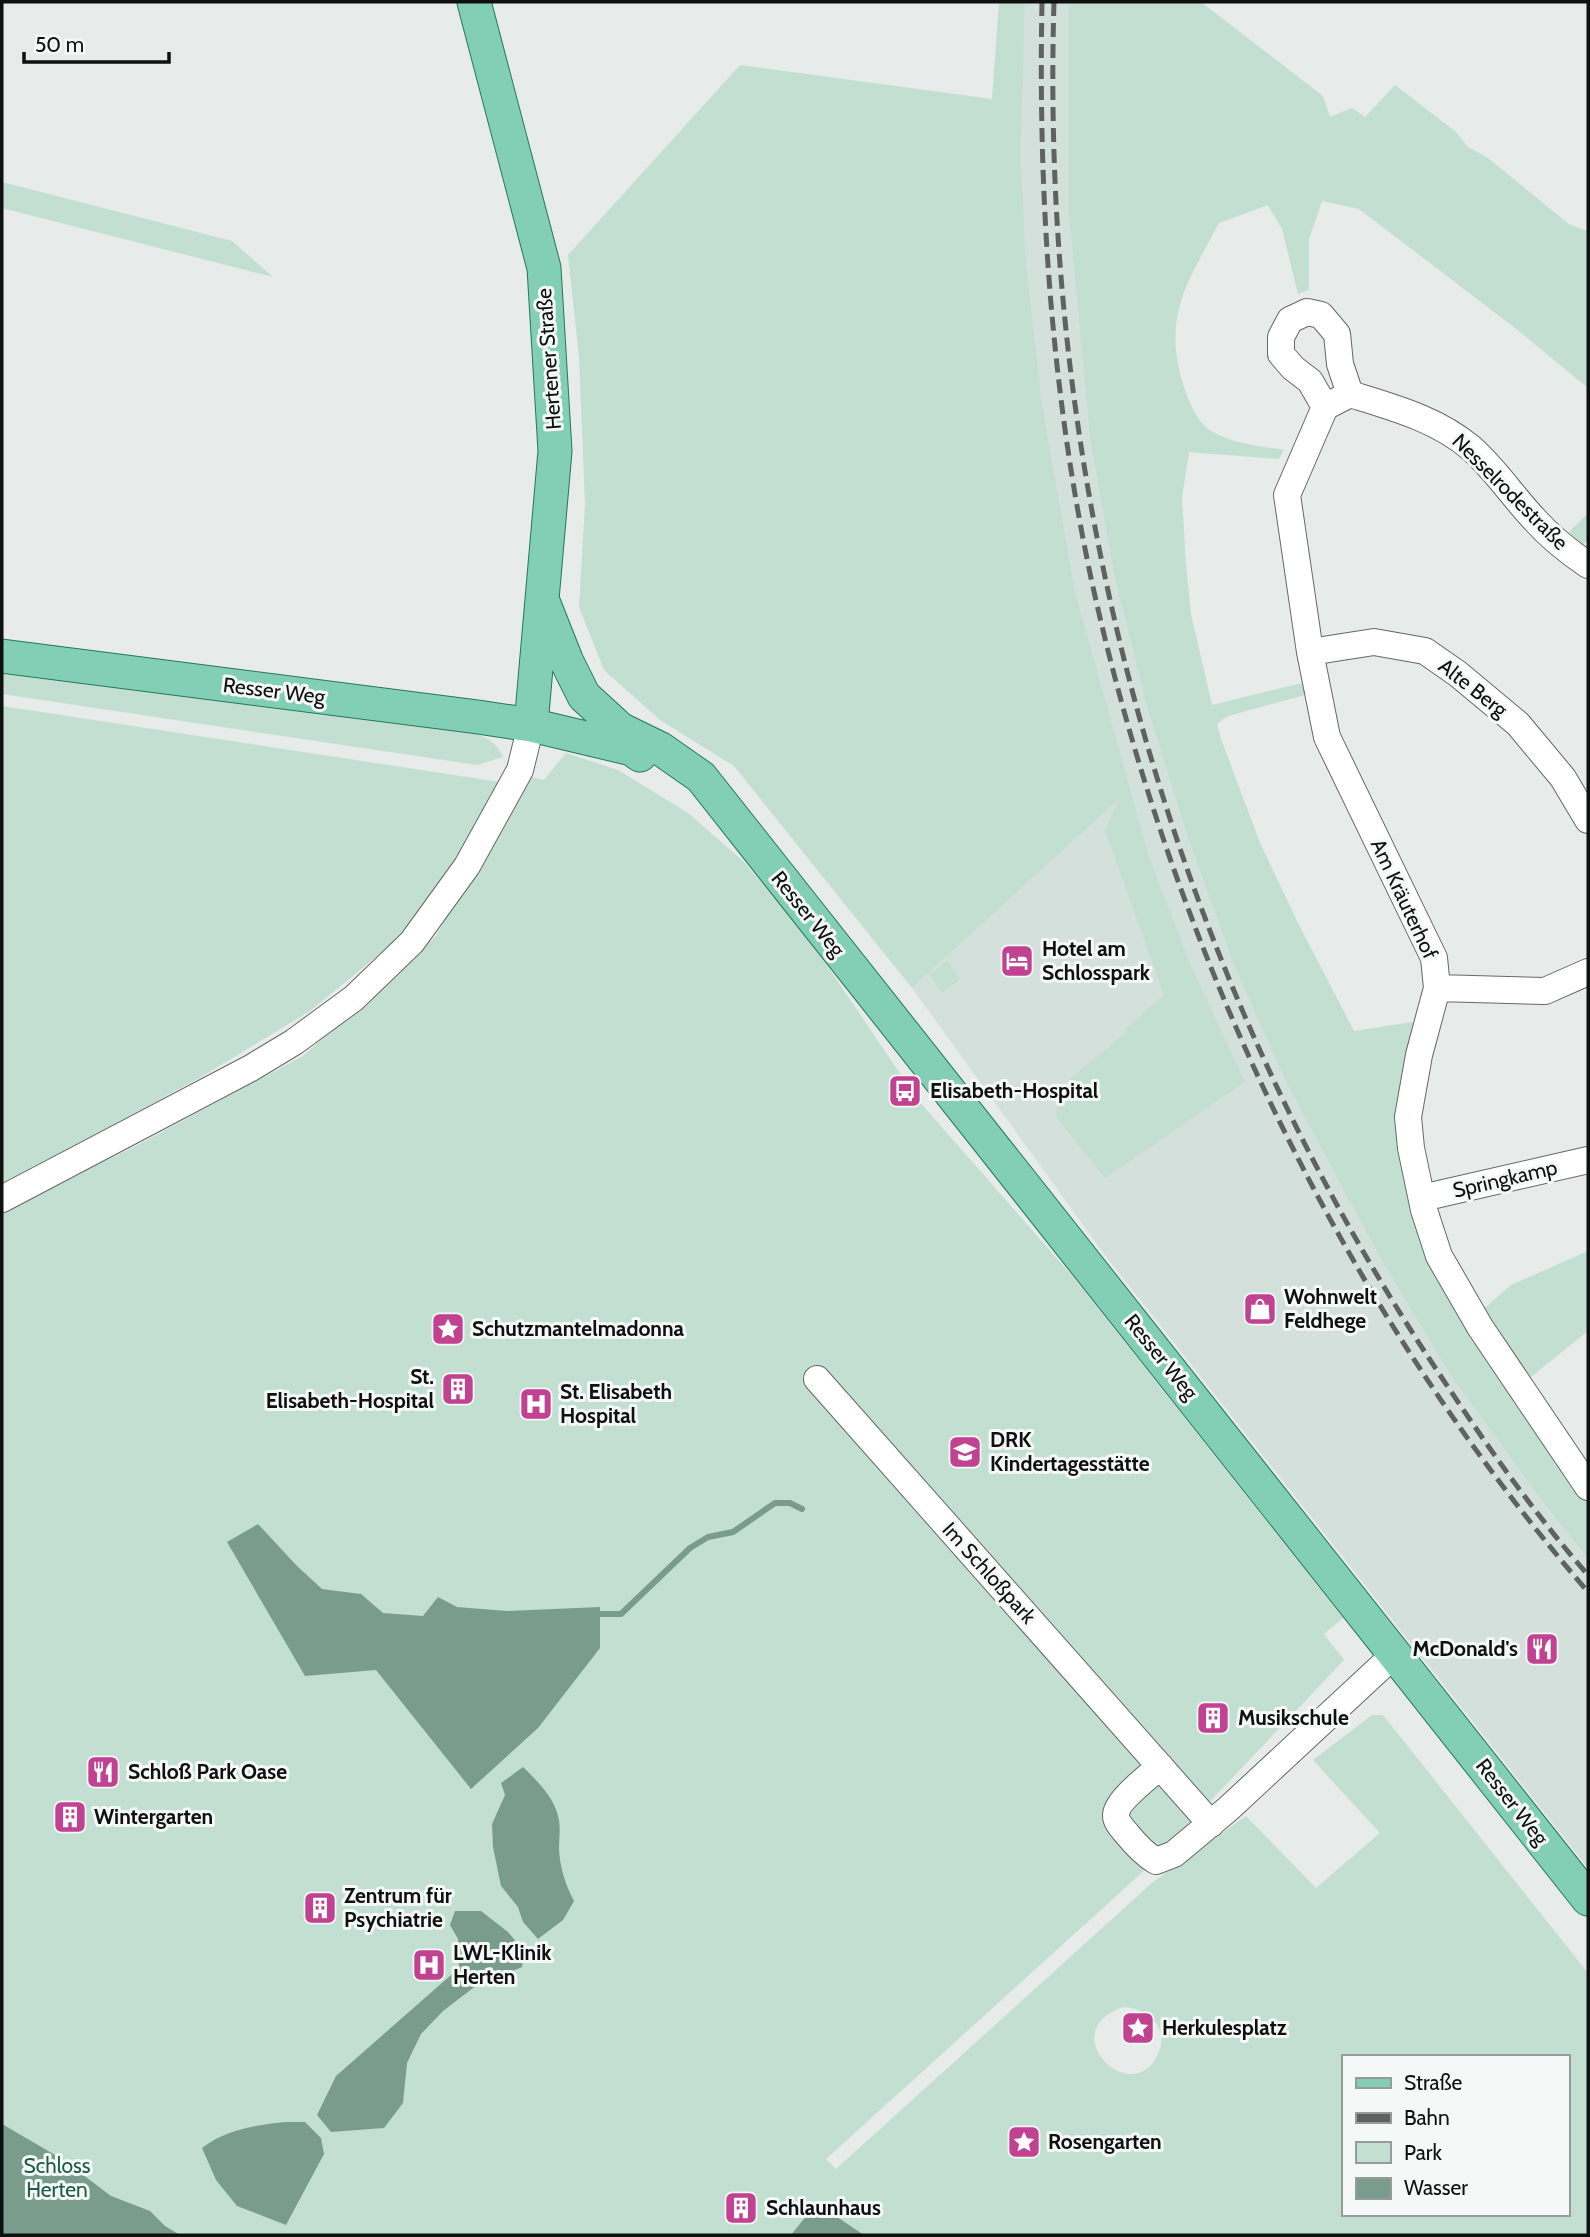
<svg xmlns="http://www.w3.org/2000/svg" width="1590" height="2237" font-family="Cabin,sans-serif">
<rect width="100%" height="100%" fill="#e7ebe9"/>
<!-- built -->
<path fill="#d4e0db" d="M 1025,2 L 1069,2 L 1069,216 L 1090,439 L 1114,575 L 1146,704 L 1187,835 L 1234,966 L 1287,1084 L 1379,1256 L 1449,1373 L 1542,1501 L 1588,1559 L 1588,1868 L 1104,1254 L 912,988 L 1122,796 L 1185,951 L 1149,856 L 1075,591 L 1042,403 L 1026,262 L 1021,156 Z"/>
<!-- green -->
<path fill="#c2dfd2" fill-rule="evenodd" d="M 999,2 L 1025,2 L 1021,156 L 1026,262 L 1042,403 L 1075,591 L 1149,856 L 1190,964 L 1245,1082 L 1105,1178 L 1056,1117 L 1057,1109 L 1078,1092 L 1070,1079 L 1127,1032 L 1126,1028 L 1164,995 L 1105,830 L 1120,798 L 912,988 L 734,766 L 660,720 L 604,670 L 579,607 L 585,504 L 579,357 L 568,255 L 740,65 L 992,99 Z
M 1069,2 L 1201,2 L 1323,96 L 1330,117 L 1352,108 L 1365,117 L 1395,85 L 1456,132 L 1468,147 L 1488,158 L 1570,225 L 1588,231 L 1588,388 L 1519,331 L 1359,209 L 1322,201 L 1309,239 L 1309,290 L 1298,294 L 1282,229 L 1268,205 L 1219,223 C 1186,285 1161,318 1185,390 C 1189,403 1199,424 1211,431 C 1233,444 1260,446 1284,450 L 1279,459 L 1189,452 L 1182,498 L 1186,564 L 1191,614 L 1212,705 L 1302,683 L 1305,695 L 1228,716 L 1217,724 L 1221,739 L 1260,843 L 1299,925 L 1354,1031 L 1419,1021 L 1401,1162 L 1409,1204 L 1429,1249 L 1588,1499 L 1588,1559 L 1542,1501 L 1449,1373 L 1379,1256 L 1287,1084 L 1234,966 L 1187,835 L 1146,704 L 1114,575 L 1090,439 L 1069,216 Z
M 2,182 L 232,241 L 273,277 L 2,208 Z
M 1588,513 L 1588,539 L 1582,546 L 1569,532 Z
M 2,667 L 357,719 L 475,734 C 488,738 498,744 503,757 L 477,765 L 2,694 Z
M 2,706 L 500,782 L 471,836 L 405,933 L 310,1011 L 201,1077 L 2,1185 Z
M 566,753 L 618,770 L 688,813 L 743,861 L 807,936 L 918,1100 L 1074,1278 L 1343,1618 L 1324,1634 L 1344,1660 L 1146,1869 L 826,2159 L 836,2169 L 1153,1882 L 1246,1816 L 1316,1888 L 1380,1833 L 1313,1760 L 1372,1715 L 1383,1715 L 1588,1973 L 1588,2235 L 2,2235 L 2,1209 L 134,1147 L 303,1056 L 436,936 L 523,775 L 544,780 ZM 1123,2007 C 1148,2008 1170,2028 1158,2054 C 1132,2111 1052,2031 1123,2007 ZM 1343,2057 L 1567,2057 L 1567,2214 L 1343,2214 Z
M 947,961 L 960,979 L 942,993 L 929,975 Z
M 1588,1251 L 1588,1331 L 1526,1381 L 1480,1312 L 1511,1285 Z"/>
<!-- water -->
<path fill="#799c8c" d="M 258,1524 L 297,1566 L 322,1589 L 361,1594 L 383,1613 L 423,1616 L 438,1597 L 457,1607 L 507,1611 L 600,1607 L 600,1648 L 538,1728 L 471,1789 L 376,1670 L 305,1676 L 227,1542 Z
M 523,1767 C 537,1781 554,1797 558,1816 C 561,1826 559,1838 559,1849 C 560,1868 565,1884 574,1901 L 563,1920 L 538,1939 L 523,1922 L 518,1907 L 501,1886 L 493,1847 L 492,1824 L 505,1795 L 501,1783 Z
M 455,1911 L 481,1911 L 508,1932 L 524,1951 L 522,1967 L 473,1988 L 443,2011 L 421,2034 L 407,2063 L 403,2103 L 384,2128 L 331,2132 L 317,2115 L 336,2076 L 459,1968 L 458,1939 L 450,1925 Z
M 286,2122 L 305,2122 L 321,2138 L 324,2154 L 286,2225 L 237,2206 L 216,2180 L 202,2148 C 226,2129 256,2125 286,2122 Z
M 2,2124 L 62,2159 L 111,2196 L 150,2211 L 165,2226 L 180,2235 L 2,2235 Z
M 828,2211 L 864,2235 L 791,2235 L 807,2215 Z"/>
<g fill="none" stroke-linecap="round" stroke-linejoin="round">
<!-- stream -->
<path stroke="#799c8c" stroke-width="6" d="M 600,1614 L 621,1614 L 690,1548 L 708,1537 L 733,1532 L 775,1503 L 790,1503 L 802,1509"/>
<defs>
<path id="minor" d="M 1350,394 L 1340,364 L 1337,334 L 1321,315 L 1307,312 L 1290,320 L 1281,337 L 1281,354 L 1293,368 L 1310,381 L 1325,407 L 1350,394 C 1392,407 1437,419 1471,448 C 1496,470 1513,497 1535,520 C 1551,538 1569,552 1588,565
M 1325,407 L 1287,495 L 1310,652 L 1327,737 L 1434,958 L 1437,988 L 1419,1055 L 1408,1117 L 1411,1148 L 1424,1210 L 1439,1256 L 1480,1327 L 1588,1487
M 1310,652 L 1374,642 L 1425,651 L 1458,674 L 1518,724 L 1563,778 L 1588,820
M 1437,988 L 1545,991 L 1588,972
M 1422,1198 L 1588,1160
M 2,1199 L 251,1068 L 294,1042 L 354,998 L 412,942 L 467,866 L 520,770 L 531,725
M 817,1379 L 1211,1824
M 1160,1766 C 1150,1776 1115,1801 1116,1816 C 1116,1822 1123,1829 1127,1834 C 1136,1845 1144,1854 1156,1861 L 1174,1854 L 1228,1809 L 1396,1653"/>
<path id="major" d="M 474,2 L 544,268 L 555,451 L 531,725
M 542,599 L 567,662 L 584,696 L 620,729 L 661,749 L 701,777 L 1588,1899
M 2,656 L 478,717 L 531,725 L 632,749 L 640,755"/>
</defs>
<!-- minor casing -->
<use href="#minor" stroke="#646866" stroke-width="28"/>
<!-- major casing -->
<use href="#major" stroke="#24775c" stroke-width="35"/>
<!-- minor -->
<use href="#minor" stroke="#fff" stroke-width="26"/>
<!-- major -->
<use href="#major" stroke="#82cfb6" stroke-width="33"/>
<!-- rail -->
<path stroke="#606262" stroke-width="5" stroke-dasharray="14 7" stroke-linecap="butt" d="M 1042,2 C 1038,194 1051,390 1091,578 C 1172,949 1340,1304 1588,1592
M 1054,2 C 1039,486 1168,965 1436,1369 C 1483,1440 1532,1511 1588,1575"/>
</g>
<!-- icons -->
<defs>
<symbol id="hotel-square" viewBox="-11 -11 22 22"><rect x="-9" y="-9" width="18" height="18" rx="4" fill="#c04290" stroke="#f4f8f7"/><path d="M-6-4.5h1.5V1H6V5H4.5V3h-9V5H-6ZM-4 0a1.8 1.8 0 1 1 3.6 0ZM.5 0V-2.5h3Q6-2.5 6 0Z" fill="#fff"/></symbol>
<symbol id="bus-square" viewBox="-11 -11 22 22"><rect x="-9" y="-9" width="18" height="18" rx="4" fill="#c04290" stroke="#f4f8f7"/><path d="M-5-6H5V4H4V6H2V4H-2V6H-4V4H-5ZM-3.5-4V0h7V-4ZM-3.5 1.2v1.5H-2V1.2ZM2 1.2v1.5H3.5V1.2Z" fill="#fff"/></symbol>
<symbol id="shop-square" viewBox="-11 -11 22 22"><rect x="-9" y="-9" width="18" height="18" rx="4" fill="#c04290" stroke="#f4f8f7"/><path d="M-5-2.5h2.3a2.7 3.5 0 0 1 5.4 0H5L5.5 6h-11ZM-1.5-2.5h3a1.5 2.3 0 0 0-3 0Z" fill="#fff"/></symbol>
<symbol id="sight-square" viewBox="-11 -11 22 22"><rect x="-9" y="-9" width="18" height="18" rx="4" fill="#c04290" stroke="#f4f8f7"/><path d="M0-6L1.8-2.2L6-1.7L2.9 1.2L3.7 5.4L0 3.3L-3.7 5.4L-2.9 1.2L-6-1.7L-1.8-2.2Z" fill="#fff"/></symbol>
<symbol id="building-square" viewBox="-11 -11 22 22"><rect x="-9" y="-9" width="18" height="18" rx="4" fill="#c04290" stroke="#f4f8f7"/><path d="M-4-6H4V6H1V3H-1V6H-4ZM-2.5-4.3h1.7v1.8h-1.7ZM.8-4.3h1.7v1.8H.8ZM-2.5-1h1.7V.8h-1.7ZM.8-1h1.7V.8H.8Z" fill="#fff"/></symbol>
<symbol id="hospital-square" viewBox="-11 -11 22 22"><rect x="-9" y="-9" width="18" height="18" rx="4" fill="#c04290" stroke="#f4f8f7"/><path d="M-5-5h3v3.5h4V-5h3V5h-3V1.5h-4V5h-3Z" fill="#fff"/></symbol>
<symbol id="school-square" viewBox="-11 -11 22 22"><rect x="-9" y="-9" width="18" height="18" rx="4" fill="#c04290" stroke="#f4f8f7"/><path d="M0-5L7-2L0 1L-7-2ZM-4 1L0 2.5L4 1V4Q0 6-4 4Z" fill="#fff"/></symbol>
<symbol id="restaurant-square" viewBox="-11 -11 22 22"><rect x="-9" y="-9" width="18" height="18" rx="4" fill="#c04290" stroke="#f4f8f7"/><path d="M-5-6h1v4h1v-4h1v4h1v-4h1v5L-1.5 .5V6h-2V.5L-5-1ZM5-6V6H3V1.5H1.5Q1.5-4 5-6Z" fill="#fff"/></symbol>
</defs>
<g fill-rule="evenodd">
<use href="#hotel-square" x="998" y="942" width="38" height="38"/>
<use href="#bus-square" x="886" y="1072" width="38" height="38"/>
<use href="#shop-square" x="1241" y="1290" width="38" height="38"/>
<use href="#sight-square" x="429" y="1310" width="38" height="38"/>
<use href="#building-square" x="439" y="1370" width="38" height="38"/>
<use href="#hospital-square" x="517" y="1385" width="38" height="38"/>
<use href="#school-square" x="946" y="1433" width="38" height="38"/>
<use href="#restaurant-square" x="1523" y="1630" width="38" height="38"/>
<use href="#building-square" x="1194" y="1699" width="38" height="38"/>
<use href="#restaurant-square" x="84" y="1753" width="38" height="38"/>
<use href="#building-square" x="51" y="1798" width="38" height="38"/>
<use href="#building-square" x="301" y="1889" width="38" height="38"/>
<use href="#hospital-square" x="410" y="1946" width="38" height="38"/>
<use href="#sight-square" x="1119" y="2009" width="38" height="38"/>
<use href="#sight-square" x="1005" y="2123" width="38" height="38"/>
<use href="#building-square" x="722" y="2189" width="38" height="38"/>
</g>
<g text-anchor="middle" stroke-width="6" stroke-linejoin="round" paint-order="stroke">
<!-- street labels -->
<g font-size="21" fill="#0f1010" stroke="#f4f8f7">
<text transform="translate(549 359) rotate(-94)" y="7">Hertener Straße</text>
<text transform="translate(1510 492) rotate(45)" y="7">Nesselrodestraße</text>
<text transform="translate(1473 688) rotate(38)" y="7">Alte Berg</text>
<text transform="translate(274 691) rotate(7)" y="7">Resser Weg</text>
<text transform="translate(1404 899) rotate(65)" y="7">Am Kräuterhof</text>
<text transform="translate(808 914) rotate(51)" y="7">Resser Weg</text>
<text transform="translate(1505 1179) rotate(-13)" y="7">Springkamp</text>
<text transform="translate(1161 1357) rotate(51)" y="7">Resser Weg</text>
<text transform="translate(989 1573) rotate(48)" y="7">Im Schloßpark</text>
<text transform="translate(1512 1802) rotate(52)" y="7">Resser Weg</text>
</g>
<!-- poi labels -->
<g font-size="21" font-weight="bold" fill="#0f1010" stroke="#f4f8f7" text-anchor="start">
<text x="1042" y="956">Hotel am<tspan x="1042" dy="24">Schlosspark</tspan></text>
<text x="930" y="1098">Elisabeth-Hospital</text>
<text x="1284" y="1304">Wohnwelt<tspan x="1284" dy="24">Feldhege</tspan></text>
<text x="472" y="1336">Schutzmantelmadonna</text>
<text x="434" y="1384" text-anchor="end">St.<tspan x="434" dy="24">Elisabeth-Hospital</tspan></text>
<text x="560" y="1399">St. Elisabeth<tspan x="560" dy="24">Hospital</tspan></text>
<text x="990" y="1447">DRK<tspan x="990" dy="24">Kindertagesstätte</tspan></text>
<text x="1518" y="1656" text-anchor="end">McDonald's</text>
<text x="1238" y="1725">Musikschule</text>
<text x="128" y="1779">Schloß Park Oase</text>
<text x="94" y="1824">Wintergarten</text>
<text x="344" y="1903">Zentrum für<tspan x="344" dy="24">Psychiatrie</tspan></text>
<text x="453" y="1960">LWL-Klinik<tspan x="453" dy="24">Herten</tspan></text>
<text x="1162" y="2035">Herkulesplatz</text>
<text x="1048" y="2149">Rosengarten</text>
<text x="766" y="2215">Schlaunhaus</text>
</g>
<!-- park labels -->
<g font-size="21" fill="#1c5c46" stroke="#f4f8f7">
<text x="57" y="2173">Schloss<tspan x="57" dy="24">Herten</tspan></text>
</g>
</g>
<!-- border -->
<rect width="1590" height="2237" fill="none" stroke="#0f1010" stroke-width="7"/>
<!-- legend -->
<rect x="1342" y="2055" width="228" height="161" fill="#f4f8f7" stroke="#989b9b" stroke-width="2"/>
<rect x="1356" y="2078" width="35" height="10" fill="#82cfb6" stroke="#989b9b" stroke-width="2"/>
<text x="1404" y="2090" font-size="21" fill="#0f1010">Straße</text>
<rect x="1356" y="2113" width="35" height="10" fill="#606262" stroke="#989b9b" stroke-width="2"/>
<text x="1404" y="2125" font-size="21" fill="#0f1010">Bahn</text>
<rect x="1356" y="2142" width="35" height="21" fill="#c2dfd2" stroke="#989b9b" stroke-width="2"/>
<text x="1404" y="2160" font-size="21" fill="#0f1010">Park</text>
<rect x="1356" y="2178" width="35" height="21" fill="#799c8c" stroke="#989b9b" stroke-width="2"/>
<text x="1404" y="2195" font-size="21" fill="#0f1010">Wasser</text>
<!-- scale -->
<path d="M24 52v10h145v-10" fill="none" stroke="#0f1010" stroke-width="3.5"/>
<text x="35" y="52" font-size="21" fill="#0f1010" stroke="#f4f8f7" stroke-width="5" paint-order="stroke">50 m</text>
</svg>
